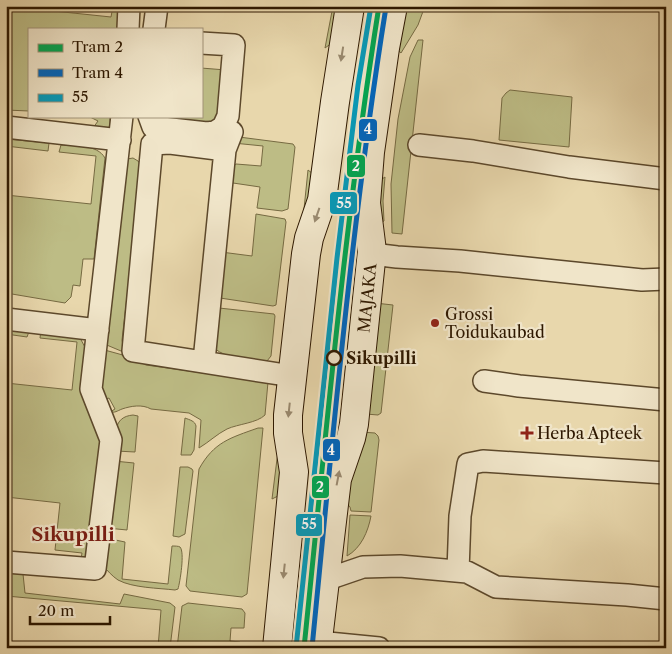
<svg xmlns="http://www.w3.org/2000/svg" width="672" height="654" font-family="'Libre Caslon Text',serif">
<rect width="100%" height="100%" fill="#e8d7ac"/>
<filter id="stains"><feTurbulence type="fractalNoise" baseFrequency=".004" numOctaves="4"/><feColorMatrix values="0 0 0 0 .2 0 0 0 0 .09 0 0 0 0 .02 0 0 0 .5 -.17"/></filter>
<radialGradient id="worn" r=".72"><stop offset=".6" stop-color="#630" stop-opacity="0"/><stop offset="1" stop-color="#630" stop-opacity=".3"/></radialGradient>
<!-- green -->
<path fill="#bdbc85" stroke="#766a42" d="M 6,6 L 111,17 L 113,6 L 120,6 L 118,29 L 29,29 L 29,111 L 6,110 Z
M 333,6 L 341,6 L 336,40 L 325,48 Z
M 402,6 L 425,6 L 418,25 L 401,53 L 394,47 Z
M 418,40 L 423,40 L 402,234 L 392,233 L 391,184 L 398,119 L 410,57 Z
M 201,68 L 226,70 L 219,126 L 162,120 L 162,116 L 201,116 Z
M 510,90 L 572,97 L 569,147 L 499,140 L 502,98 L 506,93 Z
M 83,116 L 110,116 L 110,126 L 107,132 L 88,135 L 98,121 L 90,117 Z
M 239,137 L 293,144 L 295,147 L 288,209 L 282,211 L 257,208 L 260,187 L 233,183 L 229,179 L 232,167 L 236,164 L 261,166 L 263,146 L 233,143 Z
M 6,139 L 49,143 L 48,151 L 6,146 Z
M 61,145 C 75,146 97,144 105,158 L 94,259 L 83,259 L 80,286 L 73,285 L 71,297 L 65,303 L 6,293 L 6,195 L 91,204 L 96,156 L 59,152 Z
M 133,158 L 138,161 L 142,166 L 122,340 L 124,351 L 121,351 L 102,343 L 127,159 Z
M 308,170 L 317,177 L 309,211 L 304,209 Z
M 385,177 L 383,201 L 384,221 L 377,225 L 376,183 Z
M 256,214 L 285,219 L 286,222 L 276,305 L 273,306 L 220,298 L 221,252 L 252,256 Z
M 375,303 L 393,305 L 381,413 L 378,415 L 366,414 Z
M 219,308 L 274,314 L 275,316 L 271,356 L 267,361 C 249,359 228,360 214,348 Z
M 6,327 L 30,329 L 27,337 L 6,334 Z
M 41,330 L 80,338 L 86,349 L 102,439 L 88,558 L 81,559 L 82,553 L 55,550 L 60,503 L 6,497 L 6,383 L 72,390 L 77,342 L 40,338 Z
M 101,349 L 130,357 L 146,365 L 268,382 L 265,415 C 257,423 238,424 227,429 C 217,434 209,442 199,448 L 201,420 L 189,413 L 151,409 C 142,404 131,406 122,409 C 117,411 115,413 110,412 L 115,409 L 109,398 L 104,400 L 99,386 Z
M 133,415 L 138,416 L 135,452 L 116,451 C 116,435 112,417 133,415 Z
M 185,418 C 190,420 195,421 196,426 L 194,450 L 191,455 L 181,455 Z
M 258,428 L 263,428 L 247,594 L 242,597 L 190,591 L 186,586 L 199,469 C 214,442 230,438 258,428 Z
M 361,432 L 375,433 L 378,436 L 379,440 L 371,512 L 351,511 L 350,507 L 342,498 Z
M 278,453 L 284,493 L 272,499 L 277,459 Z
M 114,461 L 134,463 L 127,530 L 107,528 Z
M 180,467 L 188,467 L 192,469 L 193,471 L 185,534 L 179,537 L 173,536 Z
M 350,515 L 371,516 C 368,532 361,548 347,556 Z
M 106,538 L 125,542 L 122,579 L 168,584 L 172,546 C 174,546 179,546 180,547 C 185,552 180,582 178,589 L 175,590 C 158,588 133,588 118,580 C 112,576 108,571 103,566 Z
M 6,569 L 21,570 L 23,574 L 25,593 L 120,604 L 124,594 L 170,603 L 175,607 L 170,648 L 158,648 L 161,610 L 6,596 Z
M 188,603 L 242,609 L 245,613 L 244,628 L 231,628 L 230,641 L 240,642 L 242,644 L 242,648 L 177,648 L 182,606 Z"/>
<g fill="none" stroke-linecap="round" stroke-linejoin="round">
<defs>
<path id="street" d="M 128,29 L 129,6
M 154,29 L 157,6
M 149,116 L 153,127 L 207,133 L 215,132 L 223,127 L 228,116 L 234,45 L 201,43
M 6,127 L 120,140
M 419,145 L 473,151 L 569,167 L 666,179
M 225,150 L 170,143 L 152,144 L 133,351 L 292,376
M 372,254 L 397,257 L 460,261 L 642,280 L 666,279
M 6,319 L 98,330
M 204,361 L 225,150 L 232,132
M 484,381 L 519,386 L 666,400
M 6,562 L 95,569 L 111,440 L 91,389 L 122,116
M 458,571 L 460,516 L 468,464 L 483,461 L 666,473
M 325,580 L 363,567 L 400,566 L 467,572 L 496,587 L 627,595 L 666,599
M 318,642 L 379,648"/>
<path id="secondary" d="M 277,648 L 294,472 L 288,433 L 288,415 L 306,254 L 309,238 L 322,200 L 335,102 L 350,6
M 317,648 L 337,479 L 351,438 L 354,424 L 372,251 L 366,203 L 370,152 L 385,48 L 393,6"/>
</defs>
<!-- street casing -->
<use href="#street" stroke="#5c482b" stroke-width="24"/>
<!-- secondary casing -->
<use href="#secondary" stroke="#2e1800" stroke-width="30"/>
<!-- street -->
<use href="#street" stroke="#f0e5c9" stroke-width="21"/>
<!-- secondary -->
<use href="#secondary" stroke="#f0e5c9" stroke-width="28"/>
<defs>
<path id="bus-1" d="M 296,648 L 337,258 L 358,85 L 371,6"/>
</defs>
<!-- bus-1 casing -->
<use href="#bus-1" stroke="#f0e5c9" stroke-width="9"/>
<!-- bus-1 -->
<use href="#bus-1" stroke="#059ab9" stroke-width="5"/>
<defs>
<path id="tram-1" d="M 304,648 C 326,434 345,219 379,6"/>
<path id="tram-2" d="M 312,648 C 333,434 352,219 386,7"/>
</defs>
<!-- tram-1 casing -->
<use href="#tram-1" stroke="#f0e5c9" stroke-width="9"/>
<!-- tram-2 casing -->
<use href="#tram-2" stroke="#f0e5c9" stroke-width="9"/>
<!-- tram-1 -->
<use href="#tram-1" stroke="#00a651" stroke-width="5"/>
<!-- tram-2 -->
<use href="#tram-2" stroke="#0065bd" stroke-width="5"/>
</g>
<!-- one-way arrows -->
<defs><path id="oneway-solid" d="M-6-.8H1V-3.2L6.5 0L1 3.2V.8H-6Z" transform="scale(1.25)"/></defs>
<g fill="#99896f">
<use href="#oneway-solid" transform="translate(342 54) rotate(99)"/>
<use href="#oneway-solid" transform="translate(317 215) rotate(109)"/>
<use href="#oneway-solid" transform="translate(289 410) rotate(96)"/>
<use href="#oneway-solid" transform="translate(338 478) rotate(-79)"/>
<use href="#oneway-solid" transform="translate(284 571) rotate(96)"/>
</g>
<!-- markers -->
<g fill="#8f2418" stroke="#f0e5c9" stroke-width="2">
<circle cx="435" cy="323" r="5"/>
<path d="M524.5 425.5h5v5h5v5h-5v5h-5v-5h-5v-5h5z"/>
</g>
<circle fill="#f0e5c9" stroke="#2e1800" stroke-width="2.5" cx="334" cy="358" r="7"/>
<g text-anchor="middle" stroke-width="4.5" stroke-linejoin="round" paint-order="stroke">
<!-- street labels -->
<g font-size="16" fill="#2e1800" stroke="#f0e5c9">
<text transform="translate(367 298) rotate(-84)" y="6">MAJAKA</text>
</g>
<!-- poi labels -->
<g font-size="16" fill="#2e1800" stroke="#f0e5c9" text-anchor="start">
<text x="445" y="320">Grossi<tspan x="445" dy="18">Toidukaubad</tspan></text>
<text x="537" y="439">Herba Apteek</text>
</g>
<!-- stop labels -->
<g font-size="16" font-weight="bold" fill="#2e1800" stroke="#f0e5c9" text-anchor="start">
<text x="346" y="364">Sikupilli</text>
</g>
<!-- quarter labels -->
<g font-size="19" font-weight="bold" fill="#7a1f14" stroke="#f0e5c9">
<text x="73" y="541">Sikupilli</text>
</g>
</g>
<g stroke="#f0e5c9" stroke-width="2">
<rect x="358" y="118" width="20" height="24" rx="5" fill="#0065bd"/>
<rect x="346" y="154" width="20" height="24" rx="5" fill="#00a651"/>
<rect x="329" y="191" width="29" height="24" rx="5" fill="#059ab9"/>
<rect x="322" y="438" width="19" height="24" rx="5" fill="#0065bd"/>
<rect x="311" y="475" width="19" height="24" rx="5" fill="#00a651"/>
<rect x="295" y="513" width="28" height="24" rx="5" fill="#059ab9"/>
</g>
<g font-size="14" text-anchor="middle" font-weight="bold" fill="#fff">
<text x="368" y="134">4</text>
<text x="356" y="171">2</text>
<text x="344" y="208">55</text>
<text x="331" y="455">4</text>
<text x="320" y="492">2</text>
<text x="309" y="529">55</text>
</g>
<!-- margin -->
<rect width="672" height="654" fill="none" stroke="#e8d7ac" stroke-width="25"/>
<rect x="8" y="8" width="657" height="639" fill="none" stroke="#2e1800" stroke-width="2.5"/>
<rect x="12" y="12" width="647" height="629" fill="none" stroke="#2e1800"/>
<!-- legend -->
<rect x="28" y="28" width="175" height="90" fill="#f0e5c9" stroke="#a29379"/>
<rect x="38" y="44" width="25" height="8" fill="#00a651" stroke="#a29379"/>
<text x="72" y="52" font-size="15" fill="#2e1800">Tram 2</text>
<rect x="38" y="69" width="25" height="8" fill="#0065bd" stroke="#a29379"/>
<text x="72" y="78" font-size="15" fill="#2e1800">Tram 4</text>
<rect x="38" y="94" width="25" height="8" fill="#059ab9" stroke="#a29379"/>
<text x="72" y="102" font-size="15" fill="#2e1800">55</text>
<!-- scale -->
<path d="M30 616v8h80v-8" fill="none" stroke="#2e1800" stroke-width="2.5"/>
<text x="38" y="616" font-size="15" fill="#2e1800" stroke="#f0e5c9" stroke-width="4" paint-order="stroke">20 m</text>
<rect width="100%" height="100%" filter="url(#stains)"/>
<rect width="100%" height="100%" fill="url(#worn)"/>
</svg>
